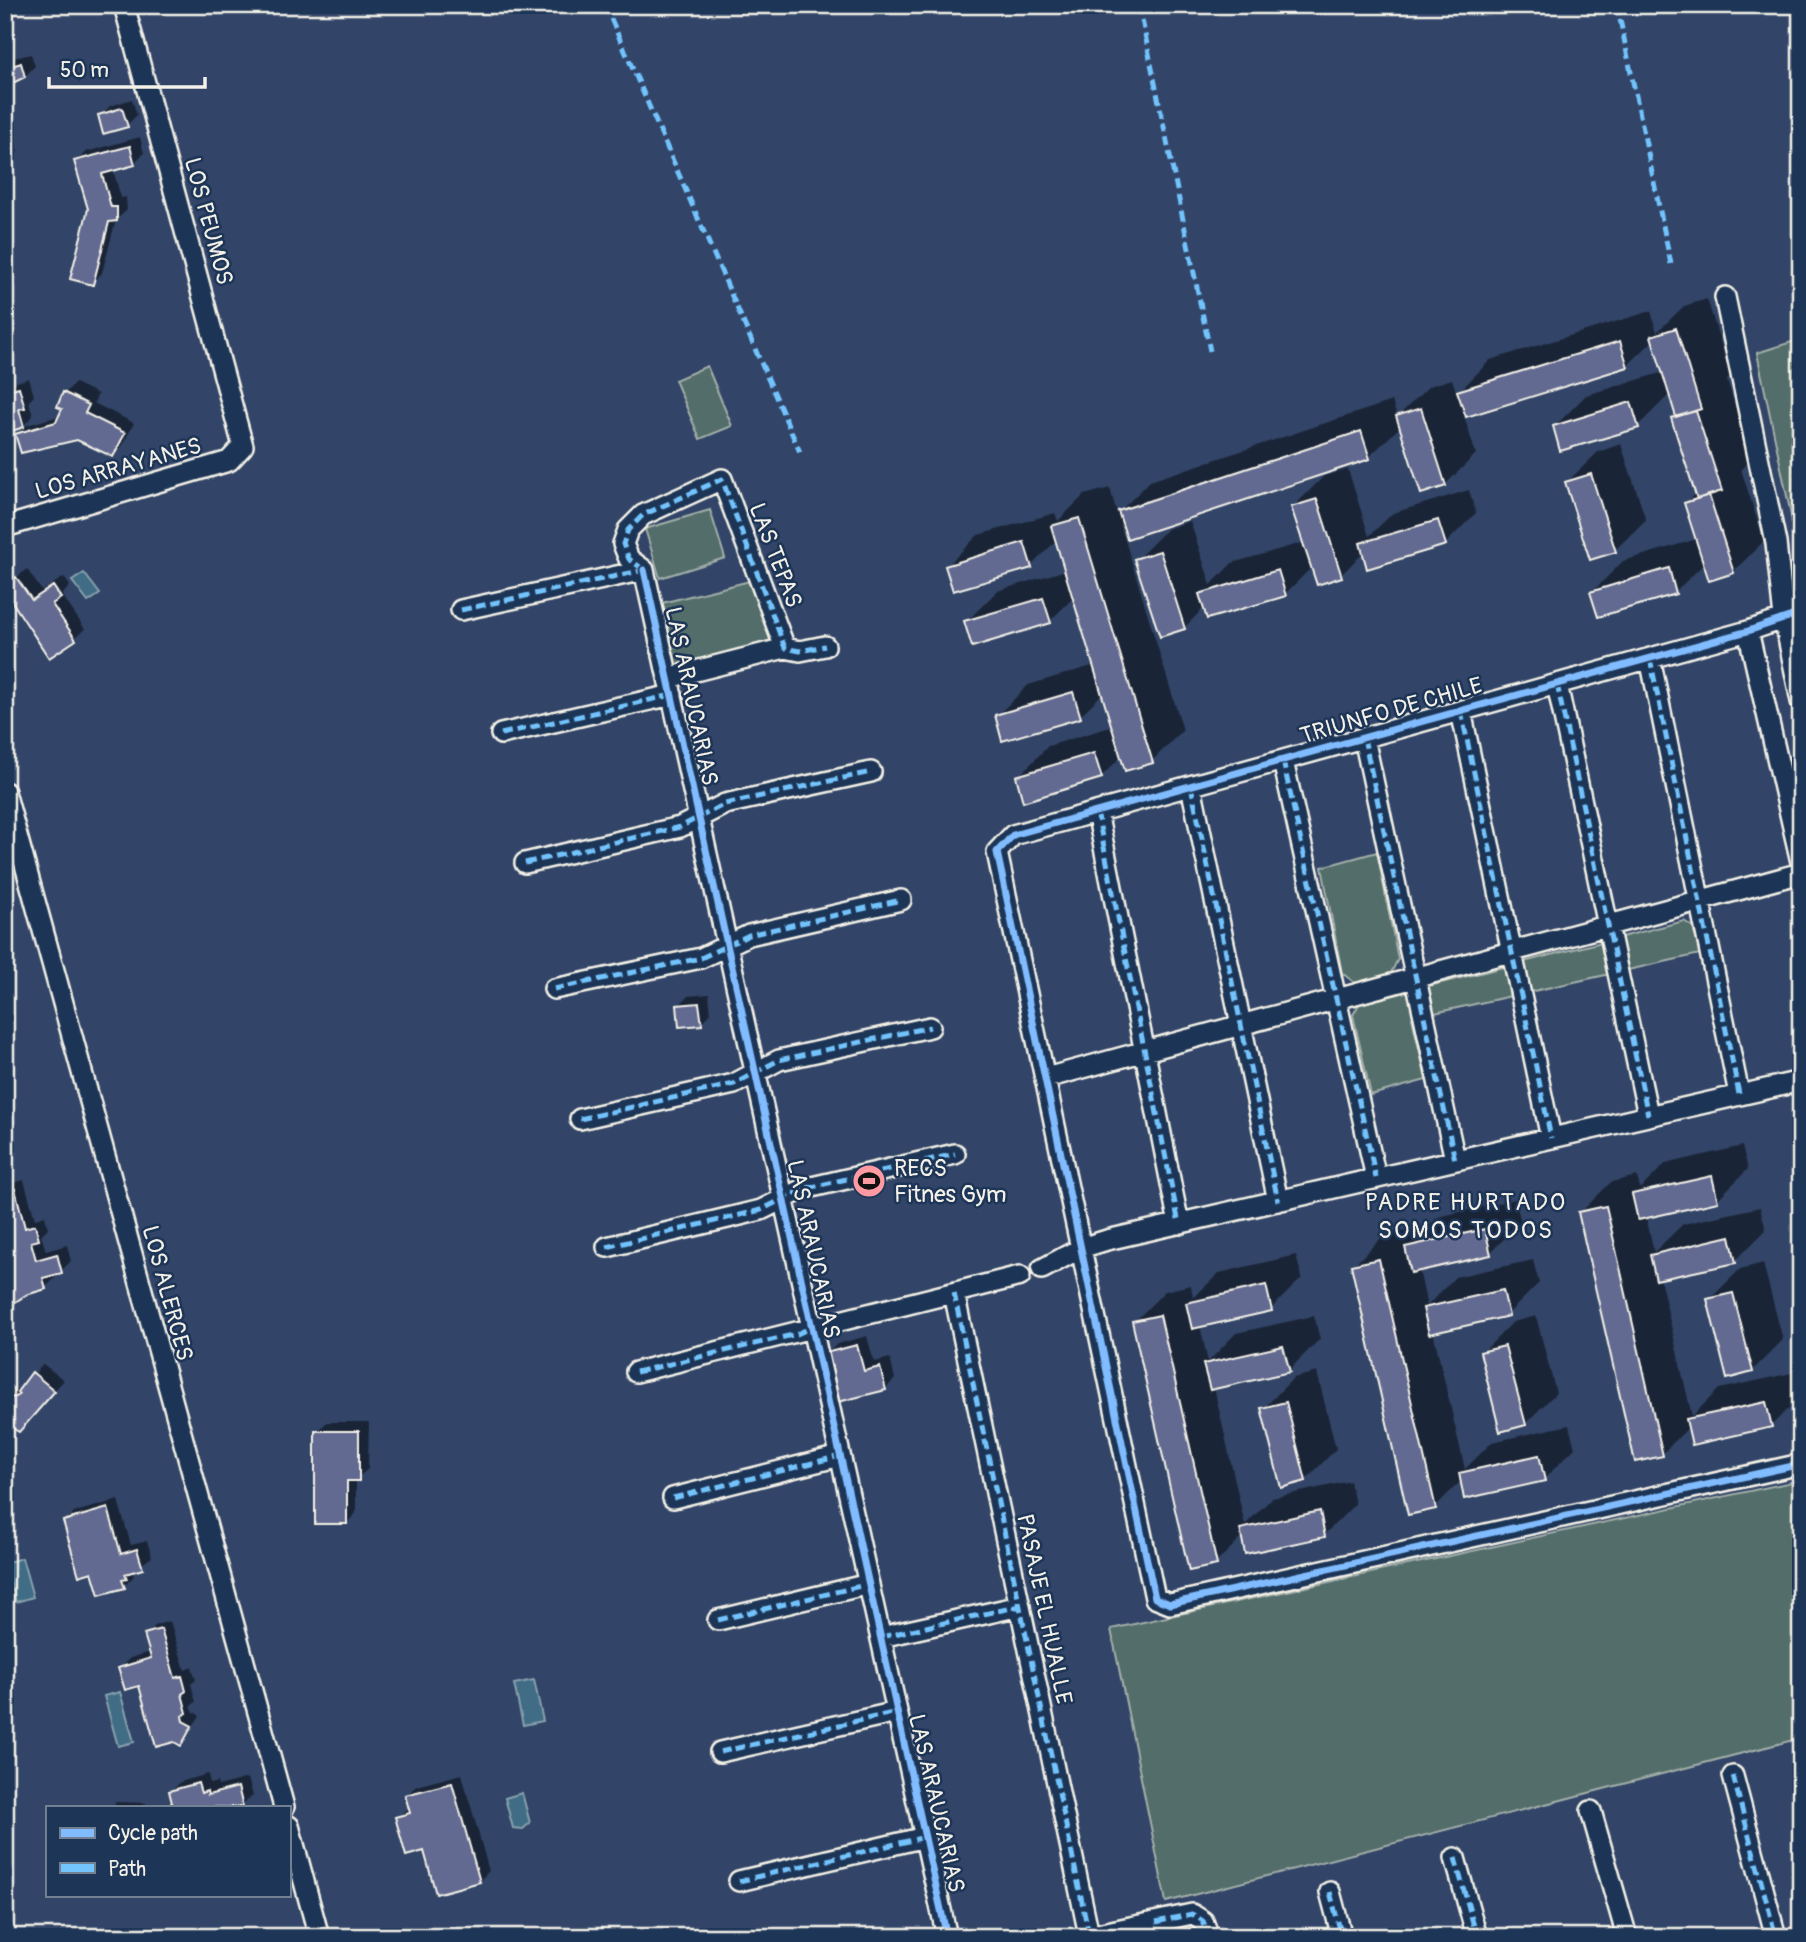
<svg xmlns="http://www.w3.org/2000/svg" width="1806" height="1942" font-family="Pangolin,sans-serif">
<rect width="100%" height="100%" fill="#324568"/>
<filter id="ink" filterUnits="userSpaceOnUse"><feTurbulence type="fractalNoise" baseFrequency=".0143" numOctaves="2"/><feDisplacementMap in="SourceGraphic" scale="14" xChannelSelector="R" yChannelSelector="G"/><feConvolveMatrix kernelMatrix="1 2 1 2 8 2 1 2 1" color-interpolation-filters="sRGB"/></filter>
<g filter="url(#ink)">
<!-- green -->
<path fill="#526d6a" stroke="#a3afa9" stroke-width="2" d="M 1801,339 L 1801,563 L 1757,353 Z
M 707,366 L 732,426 L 700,439 L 675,380 Z
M 710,510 L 725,558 L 660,578 L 645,529 Z
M 758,579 L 774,641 L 675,666 L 658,604 Z
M 1377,852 L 1398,959 L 1391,973 L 1355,983 L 1342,973 L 1322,867 Z
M 1684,921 L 1693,927 L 1700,954 L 1412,1018 L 1426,1080 L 1371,1095 L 1353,1015 L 1359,1004 Z
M 1801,1480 L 1801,1738 L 1166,1902 L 1111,1629 Z"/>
<!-- water -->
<path fill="#406c85" stroke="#88a1ad" stroke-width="2" d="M 84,573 L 100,594 L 88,602 L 72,581 Z
M 22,1558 L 33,1597 L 16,1602 L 5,1563 Z
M 534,1680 L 543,1721 L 523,1725 L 514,1684 Z
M 120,1692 L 134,1742 L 118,1746 L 104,1696 Z
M 522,1793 L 530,1823 L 523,1829 L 513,1828 L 505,1798 Z"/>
<!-- shadow -->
<path fill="#0007" d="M 31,54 L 35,66 L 25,76 L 5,85 L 5,60 Z
M 132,99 L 137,115 L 127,125 L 100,116 L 110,106 Z
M 12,130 L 18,152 L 5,163 L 5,132 Z
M 140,137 L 144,153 L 134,163 L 113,169 L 121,198 L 126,197 L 127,210 L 116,220 L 102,273 L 92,283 L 89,209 L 76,162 L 86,152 Z
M 1707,299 L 1731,376 L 1727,380 L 1752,459 L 1741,469 L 1764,541 L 1733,572 L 1705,563 L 1675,592 L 1592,592 L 1623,561 L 1697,539 L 1686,504 L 1697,492 L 1673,419 L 1677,415 L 1671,393 L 1638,426 L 1555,426 L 1586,395 L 1664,372 L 1654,340 L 1627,366 L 1464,416 L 1476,454 L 1445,485 L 1401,426 L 1369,457 L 1122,530 L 1183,730 L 1152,761 L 1122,756 L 1101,777 L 1018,777 L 1048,746 L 1113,726 L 1103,693 L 1080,716 L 997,716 L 1028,685 L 1095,665 L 1074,597 L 1050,621 L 966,622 L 997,591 L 1066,570 L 1057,540 L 1031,566 L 947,566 L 978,535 L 1055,513 L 1058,521 L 1084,495 L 1110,488 L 1117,514 L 1150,481 L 1392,401 L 1397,417 L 1429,386 L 1452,379 L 1457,394 L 1490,360 L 1651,311 L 1657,332 L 1684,306 Z
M 29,378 L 34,396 L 29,401 L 33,416 L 23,426 L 5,410 L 5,389 L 11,384 Z
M 75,383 L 98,394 L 94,403 L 134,423 L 123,445 L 113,455 L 77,438 L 17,435 L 27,425 L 62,415 L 65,393 Z
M 1621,444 L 1646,520 L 1615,550 L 1567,482 L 1598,452 Z
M 1348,469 L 1369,536 L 1393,513 L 1469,490 L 1476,513 L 1445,544 L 1364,552 L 1341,575 L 1313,566 L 1285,594 L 1205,607 L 1184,628 L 1136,560 L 1167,529 L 1190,521 L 1211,585 L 1232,563 L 1305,542 L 1293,507 L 1324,476 Z
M 27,569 L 42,591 L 64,577 L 70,586 L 62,595 L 85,629 L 75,638 L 5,587 Z
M 709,994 L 711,1013 L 701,1023 L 678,1006 L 688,996 Z
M 1742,1146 L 1748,1169 L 1717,1200 L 1646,1216 L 1654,1252 L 1683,1224 L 1760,1207 L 1766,1230 L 1735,1261 L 1660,1278 L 1692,1416 L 1719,1389 L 1796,1372 L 1801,1396 L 1771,1426 L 1689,1427 L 1662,1454 L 1580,1213 L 1611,1182 L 1637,1176 L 1640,1189 L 1665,1164 Z
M 24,1180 L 35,1219 L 45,1216 L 48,1228 L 41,1235 L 46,1251 L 67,1245 L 71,1261 L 61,1271 L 54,1273 L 55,1278 L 45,1288 L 25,1293 L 5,1307 L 5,1276 L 12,1272 L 5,1249 L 5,1185 Z
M 1515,1199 L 1521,1222 L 1490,1253 L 1419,1269 L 1427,1306 L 1455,1277 L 1533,1260 L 1539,1283 L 1508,1314 L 1433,1331 L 1465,1469 L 1492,1442 L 1569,1425 L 1575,1448 L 1544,1479 L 1462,1480 L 1435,1507 L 1353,1266 L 1384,1235 L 1410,1229 L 1413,1242 L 1438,1217 Z
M 1296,1255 L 1302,1278 L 1271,1309 L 1200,1325 L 1208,1362 L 1236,1333 L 1314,1316 L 1320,1339 L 1289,1370 L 1214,1387 L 1245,1525 L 1272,1498 L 1350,1481 L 1355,1504 L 1324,1535 L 1243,1536 L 1216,1563 L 1134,1322 L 1165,1291 L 1191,1285 L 1193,1298 L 1219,1273 Z
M 1763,1263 L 1783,1340 L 1752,1371 L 1709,1300 L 1740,1269 Z
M 1536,1316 L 1556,1393 L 1525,1424 L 1482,1353 L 1513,1322 Z
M 867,1336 L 874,1362 L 890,1358 L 895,1379 L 885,1389 L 827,1354 L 837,1344 Z
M 43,1364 L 64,1380 L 28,1420 L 11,1424 L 5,1430 L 5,1390 L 21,1389 Z
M 1317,1372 L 1336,1449 L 1306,1480 L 1263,1409 L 1293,1378 Z
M 327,1422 L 369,1422 L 368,1469 L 356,1479 L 356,1513 L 347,1523 L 317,1432 Z
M 118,1500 L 131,1545 L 147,1541 L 152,1557 L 132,1571 L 134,1576 L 124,1586 L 65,1522 L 75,1512 Z
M 170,1621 L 185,1670 L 192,1667 L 196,1680 L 191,1684 L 196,1702 L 191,1706 L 193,1711 L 200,1716 L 180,1744 L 140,1684 L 120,1668 L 130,1658 L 151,1652 L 146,1635 L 156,1625 Z
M 208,1774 L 210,1784 L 217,1782 L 218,1786 L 248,1778 L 253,1796 L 238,1807 L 163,1807 L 172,1798 L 171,1792 L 180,1782 Z
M 462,1774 L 489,1871 L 479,1881 L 425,1849 L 397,1818 L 410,1807 L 406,1796 L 416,1786 Z
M 116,1802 L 146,1803 L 146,1807 L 111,1807 Z"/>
<!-- building -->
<path fill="#626a91" stroke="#f4f1e8" stroke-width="2" d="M 8,63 L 9,67 L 21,63 L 25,77 L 5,87 L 5,64 Z
M 122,108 L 128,127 L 103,134 L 98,115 Z
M 130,146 L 135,165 L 102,174 L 111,207 L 117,207 L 117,221 L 109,222 L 93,285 L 70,279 L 88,209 L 74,161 Z
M 1676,328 L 1701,409 L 1676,417 L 1651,336 Z
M 1620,341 L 1628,367 L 1466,417 L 1457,391 Z
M 19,387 L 25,408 L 19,409 L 24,427 L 9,432 L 5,417 L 5,391 Z
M 63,392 L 89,405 L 85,413 L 125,433 L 113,457 L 77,440 L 21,453 L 15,434 L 56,422 L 62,409 L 57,407 Z
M 1631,402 L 1639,428 L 1560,451 L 1553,426 Z
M 1421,408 L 1446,486 L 1421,494 L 1396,416 Z
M 1696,411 L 1722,491 L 1697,499 L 1671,418 Z
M 1361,431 L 1370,459 L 1127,539 L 1118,511 Z
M 1591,474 L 1616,552 L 1590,560 L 1565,482 Z
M 1709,495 L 1734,573 L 1709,581 L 1684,503 Z
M 1317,499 L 1342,577 L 1317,585 L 1291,507 Z
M 1079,518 L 1153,763 L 1125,771 L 1051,526 Z
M 1438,520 L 1446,545 L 1367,569 L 1360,543 Z
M 1024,542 L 1032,568 L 953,591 L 945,566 Z
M 1160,551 L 1185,629 L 1160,637 L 1134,559 Z
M 1669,568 L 1676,594 L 1598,617 L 1590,592 Z
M 1278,570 L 1286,596 L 1207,619 L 1199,594 Z
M 16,577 L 32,600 L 53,586 L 61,598 L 52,604 L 76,640 L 49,658 L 5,591 L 5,585 Z
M 1043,598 L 1051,623 L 972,647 L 964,621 Z
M 1073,692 L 1081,718 L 1002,741 L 995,715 Z
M 1094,753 L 1102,778 L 1023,802 L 1016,776 Z
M 699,1003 L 702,1025 L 679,1027 L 677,1005 Z
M 1712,1176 L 1718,1202 L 1638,1220 L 1632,1194 Z
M 15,1189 L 25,1228 L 35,1225 L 39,1240 L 31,1242 L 36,1260 L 57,1254 L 62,1273 L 43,1278 L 46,1289 L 26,1295 L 5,1309 L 5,1278 L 10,1274 L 5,1256 L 5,1191 Z
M 1606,1206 L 1663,1456 L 1635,1462 L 1578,1212 Z
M 1485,1229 L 1491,1255 L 1411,1273 L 1405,1247 Z
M 1730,1236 L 1736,1263 L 1656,1280 L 1650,1255 Z
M 1379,1259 L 1436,1509 L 1408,1515 L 1351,1265 Z
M 1266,1285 L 1272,1311 L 1192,1329 L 1186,1303 Z
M 1503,1290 L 1509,1316 L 1429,1334 L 1423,1308 Z
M 1733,1293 L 1753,1372 L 1727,1379 L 1707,1299 Z
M 1160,1315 L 1217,1565 L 1189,1571 L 1132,1321 Z
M 857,1345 L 864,1371 L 880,1367 L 886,1390 L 838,1402 L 825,1353 Z
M 1283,1346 L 1290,1372 L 1210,1390 L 1203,1364 Z
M 1505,1346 L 1526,1425 L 1500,1432 L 1480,1352 Z
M 32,1372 L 55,1391 L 19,1432 L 5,1424 L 5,1398 L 16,1397 L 19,1394 L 17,1392 Z
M 1286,1402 L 1306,1481 L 1281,1488 L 1261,1408 Z
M 1766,1402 L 1772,1427 L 1692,1445 L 1686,1419 Z
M 315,1431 L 359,1431 L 359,1481 L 347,1481 L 347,1524 L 315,1524 Z
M 1539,1455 L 1545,1481 L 1464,1499 L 1459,1473 Z
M 108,1508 L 121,1554 L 137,1549 L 143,1569 L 125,1574 L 127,1579 L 122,1580 L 125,1588 L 99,1595 L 92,1572 L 79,1576 L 63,1521 Z
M 1320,1511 L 1325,1537 L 1245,1554 L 1240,1529 Z
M 161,1629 L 175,1678 L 182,1676 L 186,1691 L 182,1694 L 187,1713 L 182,1716 L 183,1721 L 192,1726 L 181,1746 L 174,1742 L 156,1747 L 139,1686 L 125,1690 L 118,1668 L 151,1658 L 144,1634 Z
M 198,1783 L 201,1793 L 207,1791 L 208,1795 L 238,1787 L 243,1807 L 161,1807 L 172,1803 L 169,1791 Z
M 452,1783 L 480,1882 L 436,1894 L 424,1851 L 406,1856 L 395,1817 L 410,1813 L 405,1795 Z"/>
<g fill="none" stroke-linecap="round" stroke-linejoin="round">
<defs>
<path id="street" d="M 1725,297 L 1776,543 L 1784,618 L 1801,701
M 5,527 L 229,461 L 243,446 L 124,5
M 644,570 L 947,1937
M 644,570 L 629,559 L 623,544 L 628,530 L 643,515 L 722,479 L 785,648
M 461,610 L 644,570
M 1801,613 L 1748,631 L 1013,835 L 997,852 L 1155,1598 L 1170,1604 L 1801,1464
M 1748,631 L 1801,862
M 1650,658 L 1739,1094
M 668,678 L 785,648 L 800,651 L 825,646
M 1557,684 L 1648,1115
M 1461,711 L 1551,1138
M 501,734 L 672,695
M 1364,738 L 1455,1160
M 1283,761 L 1376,1178
M 1191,786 L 1278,1201
M 5,792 L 284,1807
M 1097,812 L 1179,1224
M 525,863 L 680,827 L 725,804 L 871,772
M 554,989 L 701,958 L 749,935 L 901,900
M 1046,1078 L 1801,873
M 580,1119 L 734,1084 L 779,1060 L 930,1027
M 607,1247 L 761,1210 L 803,1189 L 955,1154
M 1042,1269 L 1081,1248 L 1107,1240 L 1801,1081
M 954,1293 L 1089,1935
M 636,1372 L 1020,1276
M 673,1498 L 840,1456
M 718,1620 L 869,1584
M 881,1637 L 1020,1606
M 720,1752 L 897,1712
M 1733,1776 L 1776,1937
M 1591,1811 L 1627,1937
M 289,1826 L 319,1937
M 1455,1858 L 1477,1937
M 739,1881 L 925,1837
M 1330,1892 L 1342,1937
M 1083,1937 L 1192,1914 L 1203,1921 L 1209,1937"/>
</defs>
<!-- street casing -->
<use href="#street" stroke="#f4f1e8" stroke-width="24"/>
<!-- street -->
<use href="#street" stroke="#1d3557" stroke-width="19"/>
<!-- quiet -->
<path stroke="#73c3fd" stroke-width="5" stroke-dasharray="10 5" stroke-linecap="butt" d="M 605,5 L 800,452
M 1139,5 L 1210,351
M 1617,5 L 1671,264
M 644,570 L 629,559 L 623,544 L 628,530 L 643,515 L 722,479 L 785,648 L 800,651 L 825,646
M 461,610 L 644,570
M 1650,658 L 1739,1094
M 1557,684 L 1648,1115
M 1461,711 L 1551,1138
M 501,734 L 672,695
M 1364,738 L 1455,1160
M 1283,761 L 1376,1178
M 1191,786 L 1278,1201
M 1097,812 L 1179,1224
M 525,863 L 680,827 L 725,804 L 871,772
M 554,989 L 701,958 L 749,935 L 901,900
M 580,1119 L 734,1084 L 779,1060 L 930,1027
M 607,1247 L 761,1210 L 803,1189 L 955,1154
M 954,1293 L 1089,1935
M 636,1372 L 797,1334 L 812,1327
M 673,1498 L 840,1456
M 718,1620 L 869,1584
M 881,1637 L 1020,1606
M 720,1752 L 897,1712
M 1733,1776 L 1776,1937
M 1455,1858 L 1477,1937
M 739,1881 L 925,1837
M 1330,1892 L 1342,1937
M 1156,1922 L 1192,1914 L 1203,1921 L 1209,1937"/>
<defs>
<path id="cycleway" d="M 644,570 L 947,1937
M 1801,613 L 1748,631 L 1013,835 L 997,852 L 1155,1598 L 1170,1604 L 1801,1464"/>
</defs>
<!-- cycleway casing -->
<use href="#cycleway" stroke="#1d3557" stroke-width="11"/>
<!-- cycleway -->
<use href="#cycleway" stroke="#80bcff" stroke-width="7"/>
</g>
</g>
<!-- icons -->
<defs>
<symbol id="stadium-disc" viewBox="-11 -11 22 22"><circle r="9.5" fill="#ff9aa2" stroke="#1d3557"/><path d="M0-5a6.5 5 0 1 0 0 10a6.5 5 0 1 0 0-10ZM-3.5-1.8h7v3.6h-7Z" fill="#111"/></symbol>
</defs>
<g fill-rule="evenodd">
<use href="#stadium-disc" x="850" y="1162" width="38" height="38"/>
</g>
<g text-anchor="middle" stroke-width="5" stroke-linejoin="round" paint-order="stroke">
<!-- street labels -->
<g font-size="23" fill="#f4f1e8" stroke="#1d3557">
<text transform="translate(209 221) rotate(75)" y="8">LOS PEUMOS</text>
<text transform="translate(118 468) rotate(-16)" y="8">LOS ARRAYANES</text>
<text transform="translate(776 555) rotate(69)" y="8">LAS TEPAS</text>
<text transform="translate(692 696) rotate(78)" y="8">LAS ARAUCARIAS</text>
<text transform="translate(1391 710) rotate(-16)" y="8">TRIUNFO DE CHILE</text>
<text transform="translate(814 1249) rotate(78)" y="8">LAS ARAUCARIAS</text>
<text transform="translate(168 1293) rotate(75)" y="8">LOS ALERCES</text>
<text transform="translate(1045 1609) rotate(78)" y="8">PASAJE EL HUALLE</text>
<text transform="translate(937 1803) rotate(77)" y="8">LAS ARAUCARIAS</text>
</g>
<!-- poi labels -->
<g font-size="23" fill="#f4f1e8" stroke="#1d3557" text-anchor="start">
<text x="894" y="1176">RECS<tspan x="894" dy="26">Fitnes Gym</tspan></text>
</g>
<!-- neighbourhood labels -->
<g font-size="24" letter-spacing="2" fill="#f4f1e8" stroke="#1d3557">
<text x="1466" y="1210">PADRE HURTADO<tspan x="1466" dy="28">SOMOS TODOS</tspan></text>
</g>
</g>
<!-- margin -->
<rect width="1806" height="1942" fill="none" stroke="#1d3557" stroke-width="28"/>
<rect x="14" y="14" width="1778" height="1914" fill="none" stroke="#f4f1e8" stroke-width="2.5" filter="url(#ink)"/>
<!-- legend -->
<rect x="46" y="1806" width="245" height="91" fill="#1d3557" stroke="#738091" stroke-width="2"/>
<rect x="60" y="1828" width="35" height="10" fill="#80bcff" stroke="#738091" stroke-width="2"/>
<text x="108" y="1840" font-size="21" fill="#f4f1e8">Cycle path</text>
<rect x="60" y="1863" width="35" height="10" fill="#73c3fd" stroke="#738091" stroke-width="2"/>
<text x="108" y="1876" font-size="21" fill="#f4f1e8">Path</text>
<!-- scale -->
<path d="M49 77v10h156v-10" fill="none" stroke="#f4f1e8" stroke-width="3.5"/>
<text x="60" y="77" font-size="21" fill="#f4f1e8" stroke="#1d3557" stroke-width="5" paint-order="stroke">50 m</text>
</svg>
